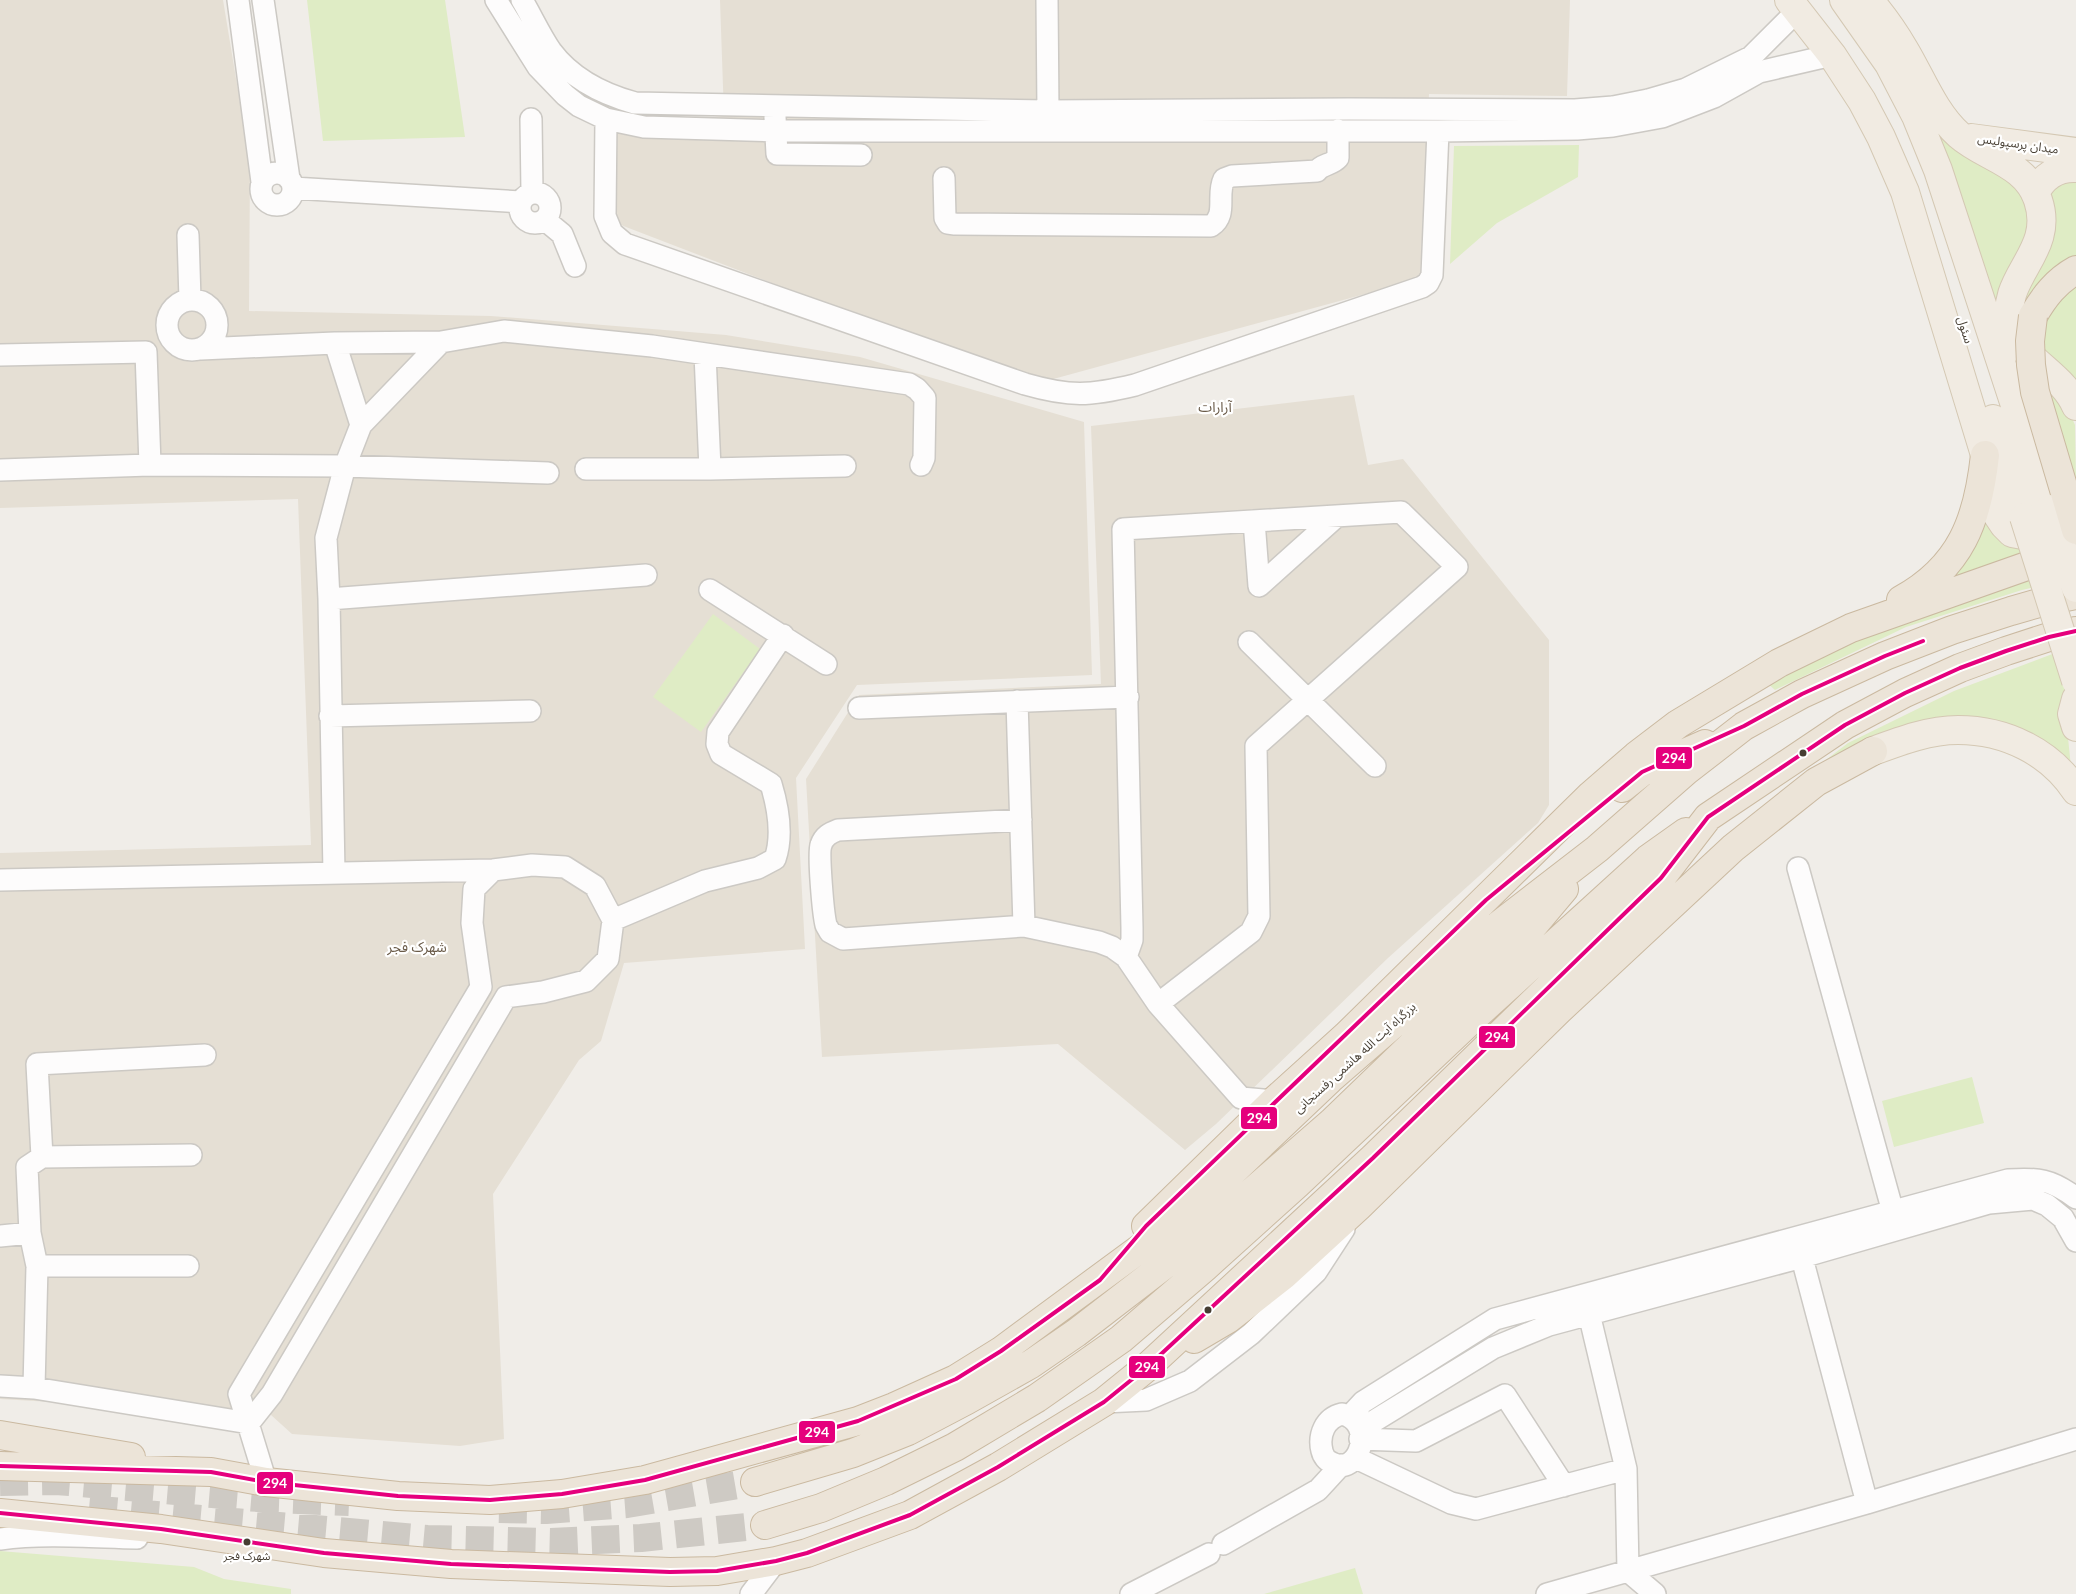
<svg xmlns="http://www.w3.org/2000/svg" width="2076" height="1594" font-family="Lato,'Noto Sans Arabic',sans-serif">
<rect width="100%" height="100%" fill="#f0ede8"/>
<!-- residential -->
<path fill="#e5dfd4" d="M 0,0 L 223,0 L 250,163 L 249,311 L 491,316 L 726,335 L 860,357 L 1084,422 L 1092,675 L 857,685 L 796,778 L 805,949 L 624,963 L 601,1041 L 579,1060 L 493,1194 L 504,1439 L 460,1446 L 292,1434 L 271,1415 L 0,1399 L 0,853 L 311,845 L 298,499 L 0,508 Z
M 720,0 L 1570,0 L 1567,96 L 1429,94 L 1420,279 L 1046,381 L 816,300 L 613,222 L 610,128 L 724,116 Z
M 1354,395 L 1368,465 L 1403,459 L 1549,640 L 1549,805 L 1538,823 L 1388,958 L 1216,1124 L 1185,1150 L 1058,1044 L 822,1057 L 806,779 L 859,695 L 1101,684 L 1091,426 Z"/>
<!-- green -->
<path fill="#dfecc5" d="M 307,0 L 445,0 L 465,137 L 323,141 Z
M 1946,134 L 2022,182 L 2038,223 L 1996,313 L 1937,139 Z
M 1579,145 L 1578,177 L 1497,223 L 1450,264 L 1454,146 Z
M 2076,174 L 2076,257 C 2065,262 2052,269 2043,278 C 2031,291 2024,310 2016,326 L 2048,192 Z
M 2076,278 L 2076,395 L 2042,361 L 2046,316 Z
M 2047,383 L 2071,416 L 2075,425 L 2076,481 Z
M 1988,507 L 2034,559 L 1938,589 Z
M 2076,552 L 2076,578 L 2022,590 L 1906,627 L 1775,690 L 1766,682 L 1896,619 Z
M 713,614 L 760,649 L 701,732 L 653,697 Z
M 2076,650 L 2064,699 L 2071,767 L 1959,720 L 1723,839 L 1848,743 L 1954,691 L 2055,653 Z
M 1972,1077 L 1984,1123 L 1894,1147 L 1882,1101 Z
M 0,1551 L 194,1567 L 224,1579 L 291,1589 L 291,1594 L 0,1594 Z
M 1355,1568 L 1363,1594 L 1264,1594 Z"/>
<g fill="none" stroke-linecap="round" stroke-linejoin="round">
<!-- highway-tunnel -->
<path stroke="#cecac4" stroke-width="28" stroke-dasharray="28 14" stroke-linecap="butt" d="M 0,1482 L 56,1481 L 270,1499 L 349,1502
M 89,1509 L 427,1539 L 551,1542 L 641,1538 L 765,1525
M 499,1509 L 546,1510 L 627,1504 L 755,1482"/>
<defs>
<path id="minor" d="M 238,0 L 262,182
M 263,0 L 289,179
M 496,0 L 538,67 L 565,95 L 579,106 L 606,119 L 644,127 L 777,131 L 1438,131 L 1577,129 L 1613,126 L 1662,117 L 1714,97 L 1759,72 L 1832,55
M 522,0 C 532,17 540,35 551,51 C 572,79 602,94 635,103 L 1048,111 L 1349,109 L 1575,110 L 1613,107 L 1648,100 L 1686,89 L 1751,57 L 1797,11
M 1047,0 L 1048,111
M 775,117 L 777,154 L 861,155
M 531,119 L 532,193
M 606,119 L 605,216 L 612,233 L 625,244 L 1025,384 C 1070,397 1090,396 1135,385 L 1422,287 L 1428,283 L 1432,275 L 1438,131
M261 189a16 16 0 1 1 32 0a16 16 0 1 1-32 0Z
M 944,178 L 945,218 L 948,223 L 955,224 L 1211,226 C 1228,215 1216,195 1224,179 L 1232,176 L 1317,171 C 1322,164 1332,165 1338,158 L 1338,130
M 293,188 L 521,202
M520 208a15 15 0 1 1 30 0a15 15 0 1 1-30 0Z
M 545,220 L 562,234 L 575,266
M 188,235 L 190,300
M167 325a25 25 0 1 1 50 0a25 25 0 1 1-50 0Z
M 335,343 L 441,342
M 201,349 L 335,343 L 361,425
M 0,355 L 146,352 L 150,465
M 586,469 L 710,469 L 705,354
M 710,469 L 845,466
M 0,470 L 150,465 L 345,466 L 548,473
M 1254,521 L 1259,586 L 1337,516
M 710,590 L 826,664
M 329,599 L 646,575
M 1249,642 L 1375,766
M 1017,701 L 1024,926
M 859,708 L 1128,697
M 330,716 L 530,711
M 1021,820 L 838,830 C 830,833 824,836 821,845 C 818,853 823,913 826,925 L 830,932 L 843,939 L 1024,926 L 1099,942 L 1112,947 L 1126,957 L 1158,1004 L 1241,1098 L 1274,1101
M 1798,868 L 1893,1212
M 334,873 L 329,599 L 326,538 L 345,466 L 361,425 L 441,342 L 504,331 L 652,346 L 909,384 L 917,389 L 925,398 L 924,458 L 921,465
M 0,880 L 493,870 L 532,865 L 565,867 L 595,886 L 613,920 L 608,959 L 586,981 L 543,992 L 506,997 L 272,1394 L 249,1423
M 613,920 L 705,881 L 758,868 L 775,859 C 783,836 778,807 771,784 L 721,754 L 717,744 L 718,732 L 783,635
M 1126,957 L 1132,940 L 1132,928 L 1123,529 L 1401,512 L 1457,567 L 1256,746 L 1259,916 L 1251,932 L 1158,1004
M 42,1157 L 37,1064 L 205,1055
M 0,1236 L 30,1233
M 37,1266 L 188,1266
M 1586,1301 L 1626,1469 L 1628,1571 L 1655,1594
M 0,1386 L 34,1388 L 249,1423
M 34,1388 L 37,1266 L 30,1233 L 27,1167 L 42,1157 L 191,1155
M 1104,1402 L 1146,1400 L 1190,1381 L 1251,1334 L 1316,1272 L 1344,1229
M 1342,1414 C 1377,1422 1359,1478 1332,1463 C 1327,1461 1323,1456 1322,1451 C 1318,1435 1325,1418 1342,1414 Z
M 1350,1416 L 1363,1402 L 1495,1319 L 2008,1180 C 2038,1178 2051,1179 2076,1198
M 1361,1429 L 1493,1348 L 1549,1325 L 1802,1257 L 1989,1203 L 2033,1199 L 2047,1205 L 2063,1218 L 2076,1241
M 1360,1439 L 1416,1441 L 1505,1395 L 1564,1486
M 1356,1458 L 1451,1503 L 1476,1509 L 1626,1469
M 266,1482 L 239,1394 L 481,987 L 472,923 L 474,889 L 493,870
M 1867,1503 L 2076,1439
M 0,1539 C 45,1533 91,1537 137,1538
M 1223,1544 L 1318,1490 L 1341,1465
M 751,1594 L 776,1561
M 1131,1594 L 1209,1554
M 1547,1594 L 1867,1503 L 1798,1243"/>
<path id="major" d="M 1789,0 L 1832,55 L 1862,101 L 1881,137 L 1905,192 L 1985,455 L 1996,513 L 2004,525 L 2012,533 L 2028,536 L 2051,529
M 1844,0 L 1889,64 L 1916,116 L 1938,170 L 2049,509
M 1869,0 C 1882,15 1894,32 1904,49 C 1921,77 1934,113 1959,135 C 1985,158 2026,163 2038,200 C 2056,253 1999,276 2011,325 C 2020,360 2062,373 2076,406
M 1971,138 L 2076,152
M 2035,193 C 2043,177 2057,167 2076,168
M 1993,419 L 2024,517
M 2076,699 L 2072,714 L 2076,727
M 1873,751 C 1900,741 1929,730 1958,730 C 2006,730 2050,752 2076,791"/>
<path id="highway" d="M 2033,316 C 2044,297 2056,281 2076,270
M 1901,600 C 1961,567 1978,520 1985,455
M 1622,788 L 1642,772 L 1705,744
M 1146,1226 L 1274,1101 L 1346,1036 L 1591,795 L 1636,756 L 1678,724 L 1779,663 L 1851,628 L 2061,554
M 1194,1339 L 1228,1319 L 1284,1275 L 1358,1207 L 1559,1010 L 1733,848 L 1816,782 L 1873,751
M 0,1435 L 131,1457
M 0,1466 L 211,1472 L 266,1482 L 398,1496 L 490,1500 L 562,1494 L 645,1480 L 858,1421 L 894,1407 L 956,1379 L 1001,1351 L 1191,1211 L 1330,1079 L 1405,1014 L 1491,931 L 1597,849 L 1686,771 L 1744,726 L 1802,694 L 1885,656 L 1952,630 L 2011,611 L 2046,601 L 2076,595
M 755,1482 L 853,1453 L 908,1431 L 967,1400 L 1031,1364 L 1076,1333 L 1198,1239 L 1332,1122 L 1522,939 L 1564,889
M 0,1513 L 161,1529 L 324,1553 L 451,1564 L 670,1572 L 717,1571 L 776,1561 L 807,1553 L 910,1515 L 998,1467 L 1104,1402 L 1146,1368 L 1373,1158 L 1661,878 L 1708,817 L 1845,725 L 1905,693 L 1960,668 L 2006,651 L 2049,637 L 2076,631
M 765,1525 L 821,1508 L 886,1481 L 955,1447 L 1037,1398 L 1121,1339 L 1205,1267 L 1297,1184 L 1470,1021 L 1648,859 L 1686,832"/>
</defs>
<!-- minor casing -->
<use href="#minor" stroke="#ccc9c4" stroke-width="24"/>
<!-- major casing -->
<use href="#major" stroke="#d4c8b3" stroke-width="30"/>
<!-- highway casing -->
<use href="#highway" stroke="#cab9a0" stroke-width="30"/>
<!-- minor -->
<use href="#minor" stroke="#fdfcfc" stroke-width="21"/>
<!-- major -->
<use href="#major" stroke="#f1ebe2" stroke-width="28"/>
<!-- highway -->
<use href="#highway" stroke="#ece4d8" stroke-width="28"/>
<defs>
<path id="major-bridge" d="M 2049,509 L 2076,588
M 2024,517 L 2076,681"/>
<path id="highway-bridge" d="M 2033,316 L 2030,341 L 2031,365 L 2035,392 L 2076,530"/>
</defs>
<!-- major-bridge casing -->
<use href="#major-bridge" stroke="#d4c8b3" stroke-width="30" stroke-linecap="butt"/>
<!-- highway-bridge casing -->
<use href="#highway-bridge" stroke="#cab9a0" stroke-width="30" stroke-linecap="butt"/>
<!-- major-bridge -->
<use href="#major-bridge" stroke="#f1ebe2" stroke-width="28"/>
<!-- highway-bridge -->
<use href="#highway-bridge" stroke="#ece4d8" stroke-width="28"/>
<defs>
<path id="bus-1" d="M 0,1466 L 211,1472 L 266,1482 L 398,1496 L 490,1500 L 562,1494 L 645,1480 L 858,1421 L 956,1379 L 1001,1351 L 1100,1280 L 1146,1226 L 1486,900 L 1642,772 L 1744,726 L 1802,694 L 1885,656 L 1923,641
M 0,1513 L 161,1529 L 324,1553 L 451,1564 L 670,1572 L 717,1571 L 776,1561 L 807,1553 L 910,1515 L 998,1467 L 1104,1402 L 1146,1368 L 1373,1158 L 1661,878 L 1708,817 L 1845,725 L 1905,693 L 1960,668 L 2006,651 L 2049,637 L 2076,631"/>
</defs>
<!-- bus-1 casing -->
<use href="#bus-1" stroke="#fff" stroke-width="8"/>
<!-- bus-1 -->
<use href="#bus-1" stroke="#e5007d" stroke-width="4"/>
</g>
<!-- markers -->
<g fill="#463e33" stroke="#fff" stroke-width="2">
<circle cx="1803" cy="753" r="4.5"/>
<circle cx="1208" cy="1310" r="4.5"/>
<circle cx="247" cy="1542" r="4.5"/>
</g>
<g text-anchor="middle" stroke-width="4.5" stroke-linejoin="round" paint-order="stroke">
<!-- bus labels -->
<g font-size="11" fill="#463e33" stroke="#fff">
<text x="247" y="1560">شهرک فجر</text>
</g>
<!-- street labels -->
<g font-size="12" fill="#463e33" stroke="#fff">
<text transform="translate(2018 144) rotate(8)" y="4">میدان پرسپولیس</text>
<text transform="translate(1965 330) rotate(73)" y="4">سئول</text>
<text transform="translate(1355 1058) rotate(-42)" y="4">بزرگراه آیت الله هاشمی رفسنجانی</text>
</g>
<!-- neighbourhood labels -->
<g font-size="14" fill="#6a5b49" stroke="#fff">
<text x="1215" y="412">آرارات</text>
<text x="417" y="952">شهرک فجر</text>
</g>
</g>
<g stroke="#fff" stroke-width="2">
<rect x="1655" y="746" width="38" height="24" rx="5" fill="#e5007d"/>
<rect x="1478" y="1025" width="38" height="24" rx="5" fill="#e5007d"/>
<rect x="1240" y="1106" width="38" height="24" rx="5" fill="#e5007d"/>
<rect x="1128" y="1355" width="38" height="24" rx="5" fill="#e5007d"/>
<rect x="798" y="1420" width="38" height="24" rx="5" fill="#e5007d"/>
<rect x="256" y="1471" width="38" height="24" rx="5" fill="#e5007d"/>
</g>
<g font-size="14" text-anchor="middle" font-weight="bold" fill="#fff">
<text x="1674" y="763">294</text>
<text x="1497" y="1042">294</text>
<text x="1259" y="1123">294</text>
<text x="1147" y="1372">294</text>
<text x="817" y="1437">294</text>
<text x="275" y="1488">294</text>
</g>
</svg>
